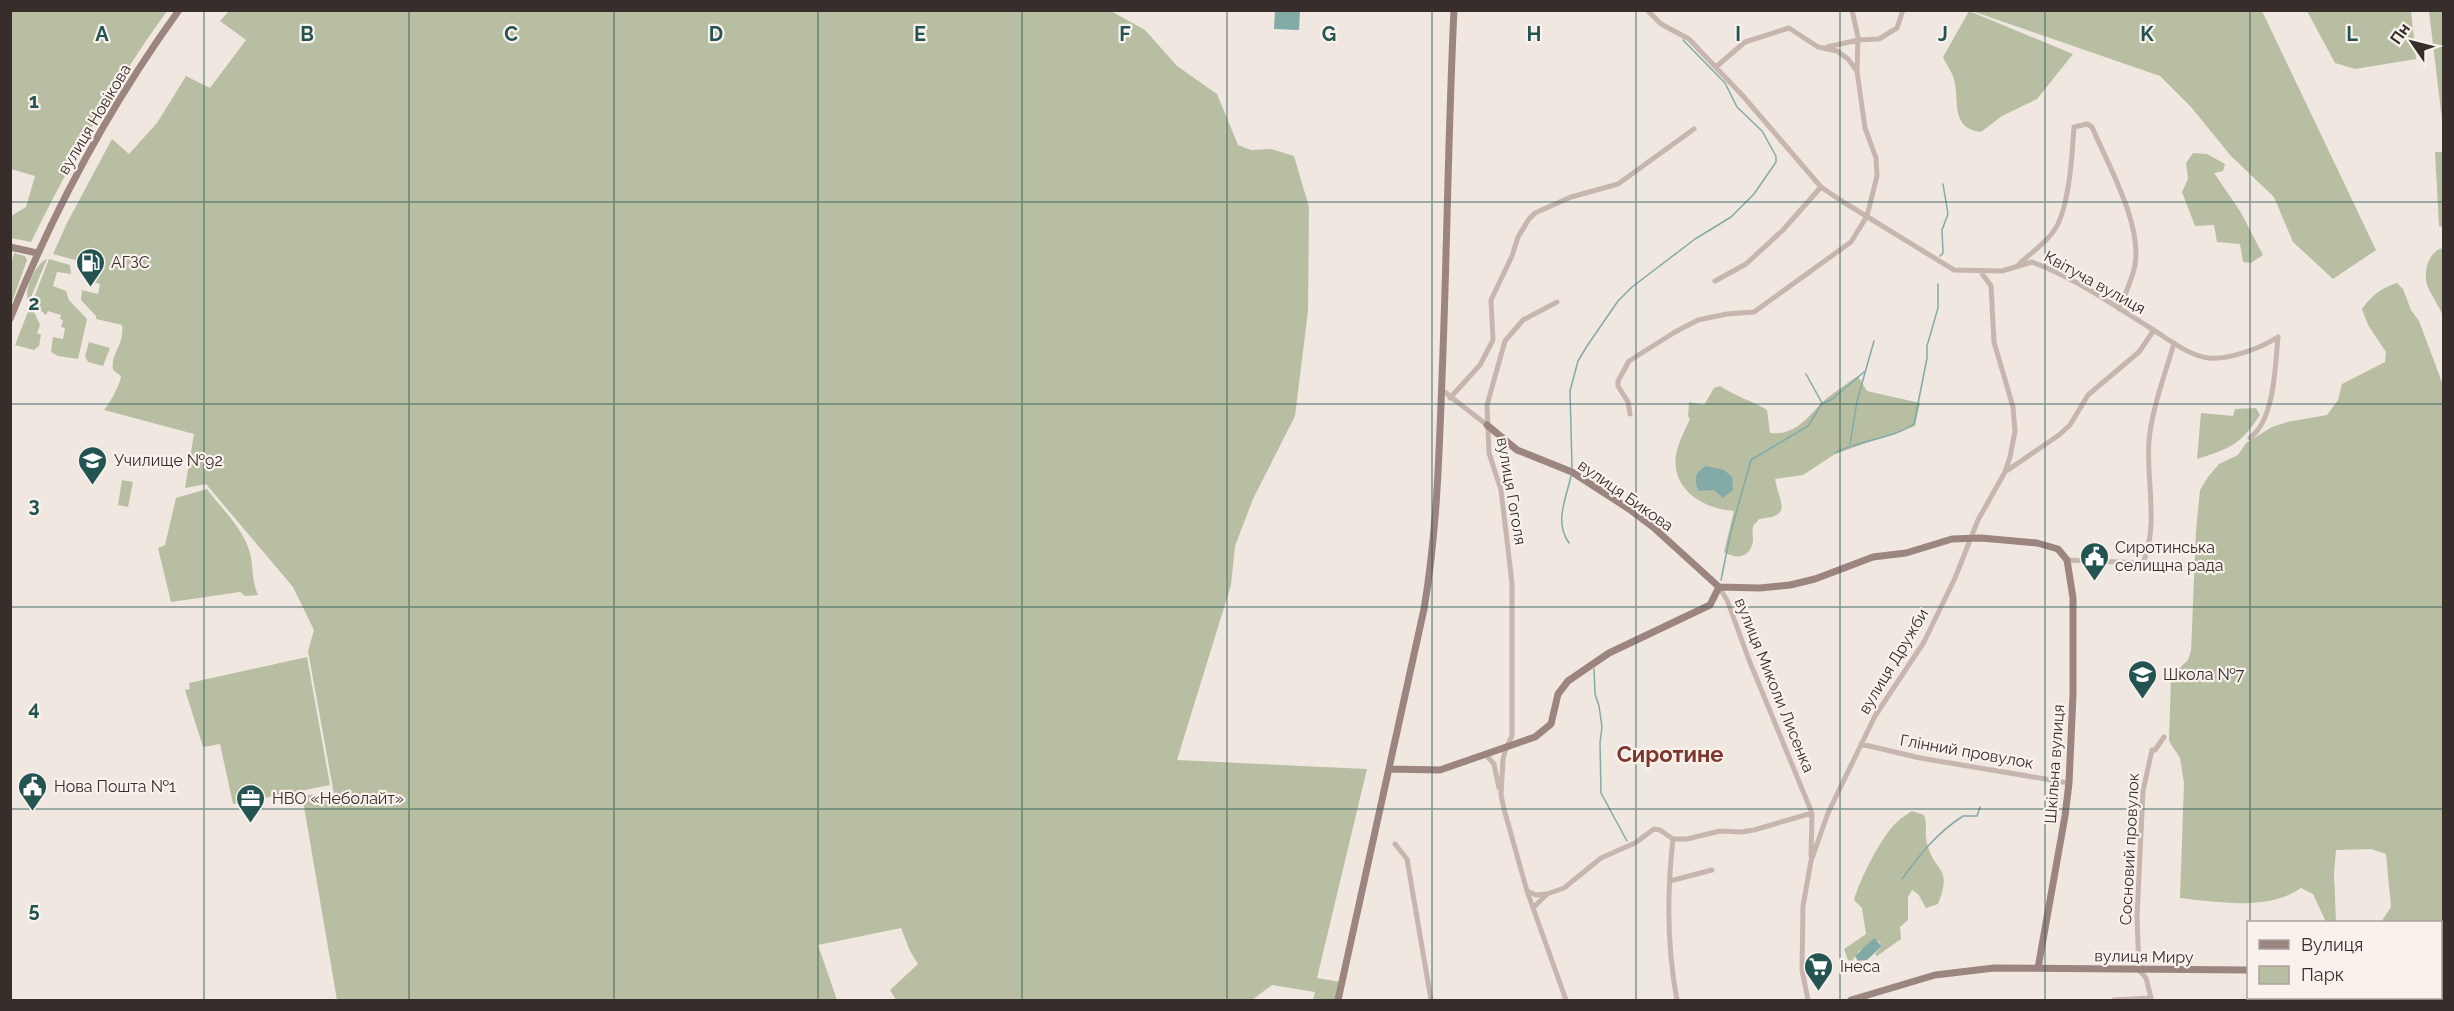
<svg xmlns="http://www.w3.org/2000/svg" width="2454" height="1011" font-family="Raleway,sans-serif">
<rect width="100%" height="100%" fill="#f0e7e0"/>
<!-- green -->
<path fill="#b8bea1" d="M 11,10 L 167,11 C 114,84 71,161 31,242 L 11,238 L 11,216 L 26,207 L 35,176 L 11,169 Z
M 1109,10 L 1145,30 L 1177,66 L 1217,94 L 1238,145 L 1251,150 L 1271,149 L 1294,156 L 1309,207 L 1308,311 L 1295,416 L 1253,499 L 1235,546 L 1231,585 L 1177,760 L 1367,769 L 1317,978 L 1341,982 L 1336,1000 L 1313,1000 L 1315,992 L 1272,985 L 1252,1000 L 896,1000 L 890,990 L 918,964 L 910,951 L 901,928 L 818,945 L 837,1000 L 337,1000 L 302,795 L 334,794 L 308,651 L 314,630 L 293,587 L 206,484 L 185,488 L 194,434 L 104,410 C 110,403 120,385 121,376 L 113,370 C 110,353 125,345 122,325 L 96,319 L 96,316 L 81,300 L 82,290 L 98,294 L 100,284 L 90,281 L 92,272 L 85,270 L 79,261 L 53,254 L 68,221 L 112,139 L 129,154 L 157,123 L 186,76 L 210,88 L 246,40 L 220,21 L 229,11 Z
M 1969,11 L 2073,54 L 2037,99 L 2002,116 L 1981,132 C 1949,128 1960,100 1954,79 C 1952,72 1946,64 1943,57 Z
M 1972,11 L 2262,11 L 2376,250 L 2333,279 L 2293,242 L 2274,197 L 2231,156 L 2191,107 L 2160,76 Z
M 2307,11 L 2411,11 L 2416,59 L 2355,69 L 2335,63 Z
M 2429,11 L 2443,11 L 2443,120 L 2442,120 Z
M 2435,152 L 2443,152 L 2443,227 L 2439,226 Z
M 2193,153 L 2207,154 L 2225,164 L 2223,171 L 2214,173 L 2240,211 L 2263,255 L 2251,263 L 2243,262 L 2240,244 L 2217,242 L 2214,225 L 2195,226 L 2182,192 L 2188,179 L 2186,163 Z
M 2443,248 L 2444,248 L 2443,316 C 2439,306 2431,295 2427,285 C 2423,271 2429,251 2443,248 Z
M 14,253 L 25,256 L 27,260 L 11,305 L 11,264 Z
M 47,259 L 29,302 C 22,293 36,262 47,259 Z
M 49,259 L 70,265 L 71,274 L 57,272 L 53,286 L 66,291 L 69,300 L 87,319 L 78,359 L 58,356 L 51,352 L 53,337 L 63,339 L 65,328 L 61,327 L 63,320 L 60,319 L 61,315 L 48,311 L 46,315 L 32,303 Z
M 2397,283 L 2403,289 L 2411,310 L 2419,321 L 2443,385 L 2443,939 L 2441,939 L 2440,922 L 2381,922 L 2391,907 L 2386,854 L 2371,849 L 2336,850 L 2334,873 L 2336,922 L 2326,922 L 2313,894 L 2301,888 C 2268,911 2218,902 2180,898 L 2184,783 L 2180,758 L 2169,741 L 2171,676 L 2188,660 L 2191,651 L 2196,531 L 2200,490 L 2208,477 L 2219,464 L 2238,455 L 2246,443 L 2272,427 L 2287,422 L 2327,415 L 2338,400 L 2342,384 L 2385,362 L 2386,352 L 2368,325 L 2362,309 C 2372,295 2381,288 2397,283 Z
M 29,309 L 34,312 L 40,325 L 37,333 L 41,335 L 39,346 L 34,350 L 15,345 Z
M 89,342 L 110,348 L 103,366 L 88,362 L 85,356 Z
M 1858,376 L 1867,391 L 1920,403 L 1915,426 L 1835,454 L 1803,475 L 1775,479 C 1779,503 1794,516 1759,519 C 1758,521 1753,525 1753,527 C 1752,531 1753,537 1753,541 C 1750,558 1737,560 1724,552 L 1734,511 C 1703,509 1671,489 1676,455 C 1678,443 1685,430 1690,419 L 1688,416 L 1689,402 L 1704,405 L 1714,388 L 1720,386 C 1735,396 1752,401 1767,410 L 1770,433 C 1798,436 1809,414 1827,398 C 1837,390 1848,383 1858,376 Z
M 2256,408 L 2260,415 C 2240,445 2231,448 2197,459 L 2201,413 L 2233,416 L 2235,409 Z
M 122,480 L 133,482 L 128,507 L 118,505 Z
M 207,489 C 221,508 242,527 249,550 C 254,566 251,579 258,595 L 245,596 L 240,592 L 171,602 L 158,548 L 165,545 L 176,498 Z
M 307,657 L 330,785 L 233,804 L 220,744 L 203,747 L 185,690 L 190,689 L 189,683 Z
M 1912,811 L 1924,815 C 1928,825 1924,833 1927,843 C 1935,875 1953,865 1938,904 L 1926,908 L 1918,894 L 1912,890 L 1908,897 L 1908,920 L 1900,927 L 1901,939 L 1877,956 L 1875,954 L 1882,946 L 1879,941 L 1859,951 L 1852,961 L 1848,960 L 1844,949 L 1866,934 L 1862,908 L 1854,900 C 1859,881 1882,835 1897,822 C 1901,818 1907,814 1912,811 Z"/>
<!-- water -->
<path fill="#82aaa7" d="M 1275,11 L 1300,11 L 1299,30 L 1274,29 Z
M 1706,466 L 1724,470 L 1732,477 L 1733,490 L 1723,498 L 1714,490 L 1699,491 C 1693,480 1695,472 1706,466 Z
M 1874,938 L 1882,946 L 1867,960 L 1858,961 L 1855,956 Z"/>
<g fill="none" stroke-linecap="round" stroke-linejoin="round">
<!-- stream -->
<path stroke="#82aaa7" stroke-width="1.5" d="M 1940,256 L 1943,253 L 1942,230 L 1948,214 L 1943,184
M 1823,403 L 1831,400 L 1864,372
M 1850,444 L 1857,401 L 1874,341
M 1835,453 C 1860,439 1891,440 1914,424 L 1927,358 L 1927,346 L 1938,308 L 1938,284
M 1572,468 L 1570,391 L 1578,361 L 1587,346 L 1618,301 L 1632,287 L 1695,239 L 1731,217 L 1754,194 L 1776,162 L 1776,156 L 1762,131 L 1737,107 L 1725,83 L 1683,40
M 1569,543 C 1554,522 1566,499 1571,476
M 1721,580 L 1731,531 L 1751,460 L 1808,426 L 1822,403 L 1806,374
M 1594,669 L 1595,694 L 1599,706 L 1602,727 L 1600,742 L 1601,793 L 1627,841
M 1902,879 C 1920,854 1937,833 1963,816 L 1977,816 L 1980,807"/>
<!-- street -->
<path stroke="#c7b6ad" stroke-width="5" d="M 1647,10 L 1661,24 L 1689,39 L 1743,96 L 1821,187 L 1840,200 L 1954,270 L 2002,271 L 2032,262 C 2074,277 2113,305 2152,329 C 2168,339 2189,356 2209,358 C 2229,360 2261,348 2278,337
M 1852,10 L 1858,37 L 1857,71
M 1827,47 L 1858,40 L 1879,39 L 1897,28 L 1903,10
M 2019,264 C 2032,252 2050,240 2058,224 C 2070,198 2072,155 2074,127 L 2087,124 L 2092,127 C 2108,165 2142,223 2135,265 C 2132,280 2125,295 2119,309
M 1715,281 L 1746,264 L 1783,230 L 1821,187
M 1557,302 L 1523,320 L 1505,341 L 1487,405 L 1489,453 L 1501,490 L 1512,583 L 1512,736 L 1506,748 L 1503,759 L 1501,795 L 1504,809 L 1527,891 L 1566,1000
M 1442,390 L 1487,425
M 1450,398 L 1480,365 L 1493,340 L 1491,300 L 1512,256 L 1518,237 L 1529,219 L 1535,213 L 1571,197 L 1618,184 L 1694,129
M 1630,414 L 1628,402 L 1618,386 L 1618,381 L 1629,361 L 1675,332 L 1698,320 L 1727,314 L 1754,312 L 1851,242 L 1867,216 L 1877,176 L 1876,158 L 1865,128 L 1857,71 L 1848,59 L 1837,51 L 1818,47 L 1789,28 L 1745,42 L 1716,67
M 2250,438 C 2275,419 2275,366 2278,337
M 2005,472 L 2059,435 L 2070,425 L 2088,395 L 2139,352 L 2154,330
M 2067,560 L 2143,563 C 2159,525 2146,481 2149,441 C 2151,411 2166,372 2174,343
M 1719,587 L 1727,600 L 1749,660 L 1812,813 L 1811,856
M 1861,744 L 1920,758 L 2069,783
M 1485,754 L 1494,764 L 1499,788
M 1673,839 C 1667,892 1667,948 1677,1000
M 1395,844 L 1407,859 L 1431,1000
M 1670,881 L 1712,870
M 1527,891 L 1536,895 L 1547,894
M 1533,908 L 1547,894 L 1564,888 L 1601,858 L 1635,843 L 1654,829 L 1660,830 L 1673,839 L 1687,839 L 1720,831 L 1741,832 L 1754,830 L 1812,813
M 1808,1000 L 1802,970 L 1803,906 L 1811,861 L 1828,813 L 1875,716 L 1924,642 L 1955,578 L 1978,520 L 2005,472 L 2010,457 L 2015,431 L 2013,407 L 1994,342 L 1991,286 L 1981,272
M 2114,1000 L 2151,998 L 2146,978 L 2139,970 L 2137,917 L 2143,791 L 2152,750 L 2155,750 L 2164,737"/>
<!-- secondary -->
<path stroke="#9b857e" stroke-width="7" d="M 10,247 L 37,253
M 10,319 C 54,209 109,107 179,10
M 1487,425 L 1517,450 L 1572,472 L 1629,509 L 1653,527 L 1719,587 L 1760,588 L 1790,585 L 1815,579 L 1873,557 L 1906,553 L 1952,539 L 1981,538 L 2037,543 L 2058,549 L 2067,560 L 2073,598 L 2073,695 L 2069,783 L 2065,816 L 2038,968
M 1389,769 L 1440,770 L 1535,737 L 1551,724 L 1558,694 L 1568,681 L 1609,653 L 1710,605 L 1719,587
M 2440,972 L 2444,972
M 1338,1000 L 1424,609 C 1437,532 1439,456 1442,378 C 1447,256 1448,133 1454,10
M 1851,1000 L 1935,975 L 1994,968 L 2248,970"/>
</g>
<!-- grid -->
<path fill="none" stroke="#245451" stroke-width="1.5" stroke-opacity="0.55" d="M 204,10 L 204,1000M 409,10 L 409,1000M 614,10 L 614,1000M 818,10 L 818,1000M 1022,10 L 1022,1000M 1227,10 L 1227,1000M 1432,10 L 1432,1000M 1636,10 L 1636,1000M 1840,10 L 1840,1000M 2045,10 L 2045,1000M 2250,10 L 2250,922M 10,202 L 2444,202M 10,404 L 2444,404M 10,607 L 2444,607M 10,809 L 2444,809M 2250,998 L 2250,1000"/>
<!-- icons -->
<defs>
<symbol id="fuel-pin" viewBox="-11 -11 22 30"><path d="M0 17L-7.5 6A9.5 9.5 0 1 1 7.5 6Z" fill="#245451" stroke="#f8f1ec"/><path d="M-5.5-6h7V0h2V4h1.3V-2.5L3-4.5l.8-.8L6-3V5H2.5V1h-1V6h-7ZM-4.2-4.7v3.2H.2V-4.7Z" fill="#fff"/></symbol>
<symbol id="university-pin" viewBox="-11 -11 22 30"><path d="M0 17L-7.5 6A9.5 9.5 0 1 1 7.5 6Z" fill="#245451" stroke="#f8f1ec"/><path d="M0-5L7-2L0 1L-7-2ZM-4 1L0 2.5L4 1V4Q0 6-4 4Z" fill="#fff"/></symbol>
<symbol id="civic-pin" viewBox="-11 -11 22 30"><path d="M0 17L-7.5 6A9.5 9.5 0 1 1 7.5 6Z" fill="#245451" stroke="#f8f1ec"/><path d="M-.6-6.5H3V-4.5H.6V-3L4-1V1h2V6H-6V1h2V-1L-.6-3ZM-1.2 2.5V6h2.4V2.5Z" fill="#fff"/></symbol>
<symbol id="school-pin" viewBox="-11 -11 22 30"><path d="M0 17L-7.5 6A9.5 9.5 0 1 1 7.5 6Z" fill="#245451" stroke="#f8f1ec"/><path d="M0-5L7-2L0 1L-7-2ZM-4 1L0 2.5L4 1V4Q0 6-4 4Z" fill="#fff"/></symbol>
<symbol id="office-pin" viewBox="-11 -11 22 30"><path d="M0 17L-7.5 6A9.5 9.5 0 1 1 7.5 6Z" fill="#245451" stroke="#f8f1ec"/><path d="M-6-3h4V-5.5h4V-3h4V5H-6ZM-1-4.5V-3h2v-1.5ZM-6 0V1H6V0Z" fill="#fff"/></symbol>
<symbol id="supermarket-pin" viewBox="-11 -11 22 30"><path d="M0 17L-7.5 6A9.5 9.5 0 1 1 7.5 6Z" fill="#245451" stroke="#f8f1ec"/><path d="M-6-5.5h2.5l.6 2H6L4.5 2H-2.5L-4.4-4H-6ZM-1.5 3.2a1.3 1.3 0 1 0 .1 0ZM3 3.2a1.3 1.3 0 1 0 .1 0Z" fill="#fff"/></symbol>
</defs>
<g fill-rule="evenodd">
<use href="#fuel-pin" x="74" y="246" width="33" height="45"/>
<use href="#university-pin" x="76" y="444" width="33" height="45"/>
<use href="#civic-pin" x="2078" y="540" width="33" height="45"/>
<use href="#school-pin" x="2126" y="658" width="33" height="45"/>
<use href="#civic-pin" x="16" y="770" width="33" height="45"/>
<use href="#office-pin" x="234" y="782" width="33" height="45"/>
<use href="#supermarket-pin" x="1802" y="950" width="33" height="45"/>
</g>
<g text-anchor="middle" stroke-width="4.5" stroke-linejoin="round" paint-order="stroke">
<!-- street labels -->
<g font-size="16" fill="#372d2b" stroke="#f8f1ec">
<text transform="translate(94 119) rotate(-59)" y="6">вулиця Новікова</text>
<text transform="translate(2095 282) rotate(29)" y="6">Квітуча вулиця</text>
<text transform="translate(1512 491) rotate(80)" y="6">вулиця Гоголя</text>
<text transform="translate(1626 495) rotate(35)" y="6">вулиця Бикова</text>
<text transform="translate(1893 661) rotate(-59)" y="6">вулиця Дружби</text>
<text transform="translate(1775 685) rotate(68)" y="6">вулиця Миколи Лисенка</text>
<text transform="translate(1967 751) rotate(10)" y="6">Глінний провулок</text>
<text transform="translate(2054 764) rotate(-86)" y="6">Шкільна вулиця</text>
<text transform="translate(2129 849) rotate(-87)" y="6">Сосновий провулок</text>
<text transform="translate(2144 956) rotate(1)" y="6">вулиця Миру</text>
</g>
<!-- poi labels -->
<g font-size="16" fill="#372d2b" stroke="#f8f1ec" text-anchor="start">
<text x="111" y="268">АГЗС</text>
<text x="114" y="466">Училище №92</text>
<text x="2115" y="553">Сиротинська<tspan x="2115" dy="18">селищна рада</tspan></text>
<text x="2163" y="680">Школа №7</text>
<text x="54" y="792">Нова Пошта №1</text>
<text x="272" y="804">НВО «Неболайт»</text>
<text x="1840" y="972">Інеса</text>
</g>
<!-- district labels -->
<g font-size="22" font-weight="bold" fill="#7d362c" stroke="#f8f1ec">
<text x="1670" y="762">Сиротине</text>
</g>
</g>
<g font-size="20" text-anchor="middle" font-weight="bold" fill="#245451" stroke="#f8f1ec" stroke-width="4.5" stroke-linejoin="round" paint-order="stroke">
<text x="102" y="41">A</text>
<text x="307" y="41">B</text>
<text x="511" y="41">C</text>
<text x="716" y="41">D</text>
<text x="920" y="41">E</text>
<text x="1125" y="41">F</text>
<text x="1329" y="41">G</text>
<text x="1534" y="41">H</text>
<text x="1738" y="41">I</text>
<text x="1943" y="41">J</text>
<text x="2147" y="41">K</text>
<text x="2352" y="41">L</text>
<text x="34" y="108">1</text>
<text x="34" y="310">2</text>
<text x="34" y="512">3</text>
<text x="34" y="715">4</text>
<text x="34" y="917">5</text>
</g>
<!-- border -->
<rect width="2454" height="1011" fill="none" stroke="#372d2b" stroke-width="24"/>
<!-- legend -->
<rect x="2247" y="921" width="195" height="78" fill="#f8f1ec" stroke="#aba39f" stroke-width="1.5"/>
<rect x="2259" y="940" width="30" height="9" fill="#9b857e" stroke="#aba39f" stroke-width="1.5"/>
<text x="2301" y="951" font-size="18" fill="#372d2b">Вулиця</text>
<rect x="2259" y="966" width="30" height="18" fill="#b8bea1" stroke="#aba39f" stroke-width="1.5"/>
<text x="2301" y="981" font-size="18" fill="#372d2b">Парк</text>
<!-- north arrow -->
<g transform="translate(2412 42) rotate(305)" stroke="#f8f1ec" stroke-width="4.5" paint-order="stroke">
<path d="M0-4.5L10 22L0 15L-10 22Z" fill="#372d2b"/>
<text y="-9" font-size="16" font-weight="bold" text-anchor="middle" fill="#372d2b">Пн</text>
</g>
</svg>
